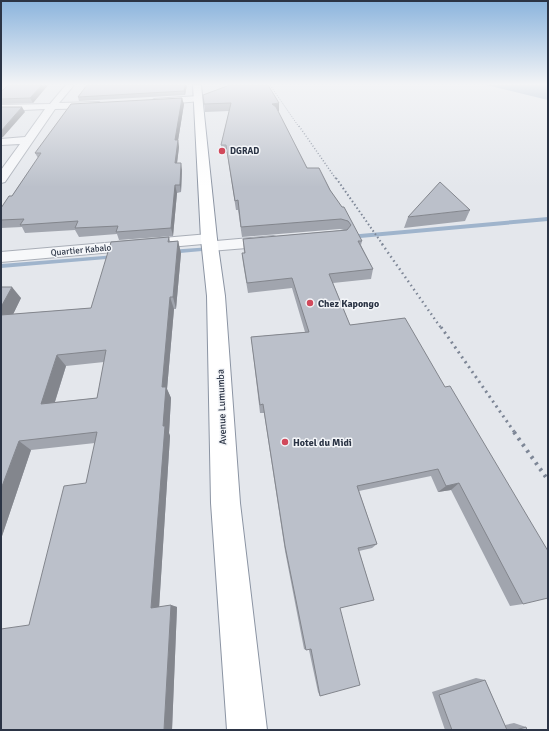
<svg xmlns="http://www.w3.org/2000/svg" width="549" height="731" font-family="Signika,sans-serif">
<rect width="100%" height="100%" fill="#e4e7ec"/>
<!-- water -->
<path fill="#9fb4cc" d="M 486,85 L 548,85 L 548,100 Z"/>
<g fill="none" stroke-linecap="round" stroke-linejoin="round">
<!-- stream -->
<path fill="#9fb4cc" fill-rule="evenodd" d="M 548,217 L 548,221 L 349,239 L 346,237 L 349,235 Z
M 211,247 L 214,249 L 213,250 L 169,254 L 166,252 L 169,250 Z
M 116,255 L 118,256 L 118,258 L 1,268 L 1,264 Z"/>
<defs>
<path id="street" d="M 66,85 L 74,85 L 59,103 L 99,102 L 103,105 L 99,108 L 55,109 L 5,182 L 1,183 L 1,170 L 20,144 L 1,145 L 1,139 L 25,137 L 45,109 L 1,111 L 1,105 L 50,104 Z
M 198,96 L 202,99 L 201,101 L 154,105 L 150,102 L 154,99 Z
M 209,234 L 215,236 L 217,239 L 216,241 L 273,236 L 279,238 L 281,241 L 279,244 L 273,246 L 210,251 L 204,249 L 202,246 L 203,244 L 1,262 L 1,252 Z"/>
<path id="highway" d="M 193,85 L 201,85 L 217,239 L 225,296 L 240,503 L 267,730 L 227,730 L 211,503 L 207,296 L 201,239 Z"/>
</defs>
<!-- street casing -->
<use href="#street" stroke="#a9aeb7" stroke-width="2"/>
<!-- highway casing -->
<use href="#highway" stroke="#8b94a3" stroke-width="2"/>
<!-- street -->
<use href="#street" fill="#f7f8fa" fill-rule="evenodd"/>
<!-- highway -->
<use href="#highway" fill="#fff" fill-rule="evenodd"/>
<!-- rail-far5 -->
<path stroke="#7d8696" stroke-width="1" stroke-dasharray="1 1.5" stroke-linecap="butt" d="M 270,85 L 299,127"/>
<!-- rail-far4 -->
<path stroke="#7d8696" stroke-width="1.5" stroke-dasharray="1 2" stroke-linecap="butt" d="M 299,126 L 336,179"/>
<!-- rail-far3 -->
<path stroke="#7d8696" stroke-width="2" stroke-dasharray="1.5 2.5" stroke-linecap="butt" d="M 336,178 L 383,245"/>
<!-- rail-far2 -->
<path stroke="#7d8696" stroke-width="2.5" stroke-dasharray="1.5 3.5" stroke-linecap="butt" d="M 382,244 L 441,328"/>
<!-- rail-far1 -->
<path stroke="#7d8696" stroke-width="3" stroke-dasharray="2 4" stroke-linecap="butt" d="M 441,327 L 515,433"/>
<!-- rail -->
<path stroke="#7d8696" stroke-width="4" stroke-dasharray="2.5 5" stroke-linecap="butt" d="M 514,432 L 548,480"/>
</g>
<!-- wall -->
<path fill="#a1a5ae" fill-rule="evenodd" d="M 8,85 L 48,85 L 33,103 L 1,104 L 1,91 L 3,90 Z
M 87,85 L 187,85 L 185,95 L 79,101 L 78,97 Z
M 203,95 L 279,103 L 279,111 L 278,111 L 307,168 L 330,190 L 362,241 L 361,245 L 373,269 L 371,279 L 333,283 L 350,325 L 405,318 L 523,604 L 510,606 L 451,490 L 438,492 L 431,476 L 359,491 L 377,544 L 372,548 L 359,551 L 374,600 L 340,608 L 320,696 L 318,692 L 309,650 L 306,650 L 304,649 L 285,551 L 264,413 L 260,413 L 251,337 L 305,332 L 292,288 L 248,293 L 243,263 L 242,253 L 244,253 L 243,239 L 344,230 L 340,229 L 242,237 L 238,210 L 236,210 L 227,153 L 222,153 L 221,145 L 229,111 L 205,112 Z
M 184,104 L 178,140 L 179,147 L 177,163 L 182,170 L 181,192 L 177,193 L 173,236 L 119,240 L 117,234 L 79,237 L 75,230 L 25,233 L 22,227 L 1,228 L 1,208 L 12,196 L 38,158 L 35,153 Z
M 470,210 L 465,221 L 404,228 L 408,217 Z
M 169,237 L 170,241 L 178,241 L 181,253 L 176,309 L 174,309 L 167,389 L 171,398 L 169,433 L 170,436 L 159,607 L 171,605 L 177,607 L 172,730 L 1,730 L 29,625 L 86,483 L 95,443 L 31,450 L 1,539 L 1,287 L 21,298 L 13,314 L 91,308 ZM 104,362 L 97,398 L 55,402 L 66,366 Z
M 476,678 L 485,680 L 505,725 L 514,723 L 526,727 L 527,730 L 445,730 L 432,692 Z"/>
<!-- shaded-wall -->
<path fill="#83868d" d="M 42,85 L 48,85 L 33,103 L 30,98 Z
M 185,85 L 187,85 L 185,95 L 184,91 Z
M 182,98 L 184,104 L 177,147 L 175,140 Z
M 279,103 L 279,111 L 272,111 L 272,104 Z
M 22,107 L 25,112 L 3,137 L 1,138 L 1,131 Z
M 178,140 L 179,147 L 176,171 L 175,163 Z
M 181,163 L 182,170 L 181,192 L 180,185 Z
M 175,185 L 177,193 L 173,236 L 171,228 Z
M 178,241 L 181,253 L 176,309 L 173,297 Z
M 12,287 L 21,298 L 7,327 L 1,320 L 1,307 Z
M 170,297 L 174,309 L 167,389 L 171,398 L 169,433 L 170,436 L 159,609 L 151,608 L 163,426 L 162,387 Z
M 57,355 L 66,366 L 51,414 L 41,404 Z
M 19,441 L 31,450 L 1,539 L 1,489 Z
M 459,483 L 451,490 L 438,492 L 446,486 Z
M 171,605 L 177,607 L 172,730 L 164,730 Z"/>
<!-- building -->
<path fill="#bbc0ca" stroke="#83868d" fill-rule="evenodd" d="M 8,85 L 42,85 L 30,98 L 1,99 L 1,91 L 3,90 Z
M 87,85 L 185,85 L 184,91 L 78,97 Z
M 230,85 L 268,85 L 279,103 L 272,104 L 276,107 L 307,168 L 319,168 L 330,190 L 342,207 L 344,207 L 362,241 L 358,241 L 373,269 L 329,274 L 350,325 L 405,318 L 445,387 L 450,386 L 548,551 L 548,598 L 523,604 L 459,483 L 446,486 L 438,469 L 357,486 L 377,544 L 358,548 L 374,600 L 340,608 L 360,685 L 320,696 L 311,649 L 306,650 L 285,546 L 263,404 L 260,405 L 251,337 L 309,332 L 292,278 L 247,283 L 242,253 L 245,253 L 243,239 L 347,230 L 351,225 L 348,221 L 341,219 L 241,227 L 238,200 L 235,201 L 226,145 L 221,145 L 231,103 L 204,104 L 203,95 Z
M 182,98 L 175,140 L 178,140 L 175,163 L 181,163 L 180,185 L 175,185 L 171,228 L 116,232 L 118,226 L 75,228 L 78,221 L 20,225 L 24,219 L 1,220 L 1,208 L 9,196 L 12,196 L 41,153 L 35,153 L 71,104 Z
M 1,107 L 22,107 L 1,131 Z
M 440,182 L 470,210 L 408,217 Z
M 169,237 L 168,242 L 178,241 L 173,297 L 170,297 L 162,387 L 166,387 L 163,426 L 165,426 L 151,608 L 171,605 L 164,730 L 1,730 L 1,629 L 29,625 L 64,486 L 86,483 L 97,432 L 19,441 L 1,489 L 1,315 L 91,308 L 111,242 ZM 106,350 L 97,398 L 41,404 L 57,355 Z
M 1,287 L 12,287 L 1,307 Z
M 485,680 L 507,730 L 452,730 L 439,695 Z
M 526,727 L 527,730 L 516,730 Z"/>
<!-- sky -->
<linearGradient id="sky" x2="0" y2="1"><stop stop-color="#8bb4dd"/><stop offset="0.45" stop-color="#f3f4f6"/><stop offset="1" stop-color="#f3f4f6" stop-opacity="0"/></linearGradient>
<rect width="549" height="187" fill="url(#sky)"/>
<!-- markers -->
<g fill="#d1495b" stroke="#f4f6f9" stroke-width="1.5">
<circle cx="222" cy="151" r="4"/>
<circle cx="310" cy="303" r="4"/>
<circle cx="285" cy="442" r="4"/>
</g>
<g text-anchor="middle" stroke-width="3" stroke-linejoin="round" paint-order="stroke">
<!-- far-poi labels -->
<g font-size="9" font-weight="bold" fill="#2b3445" stroke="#f4f6f9" text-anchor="start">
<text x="230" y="154">DGRAD</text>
</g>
<!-- far-street labels -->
<g font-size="9" fill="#2b3445" stroke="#f4f6f9">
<text transform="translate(81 250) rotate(-5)" y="3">Quartier Kabalo</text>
</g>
<!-- poi labels -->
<g font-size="10" font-weight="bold" fill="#2b3445" stroke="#f4f6f9" text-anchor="start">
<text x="318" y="307">Chez Kapongo</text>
<text x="293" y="446">Hotel du Midi</text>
</g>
<!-- street labels -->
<g font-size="10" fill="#2b3445" stroke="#f4f6f9">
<text transform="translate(221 407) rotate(-92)" y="4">Avenue Lumumba</text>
</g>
</g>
<!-- border -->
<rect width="549" height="731" fill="none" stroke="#2b3445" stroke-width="4"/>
</svg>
